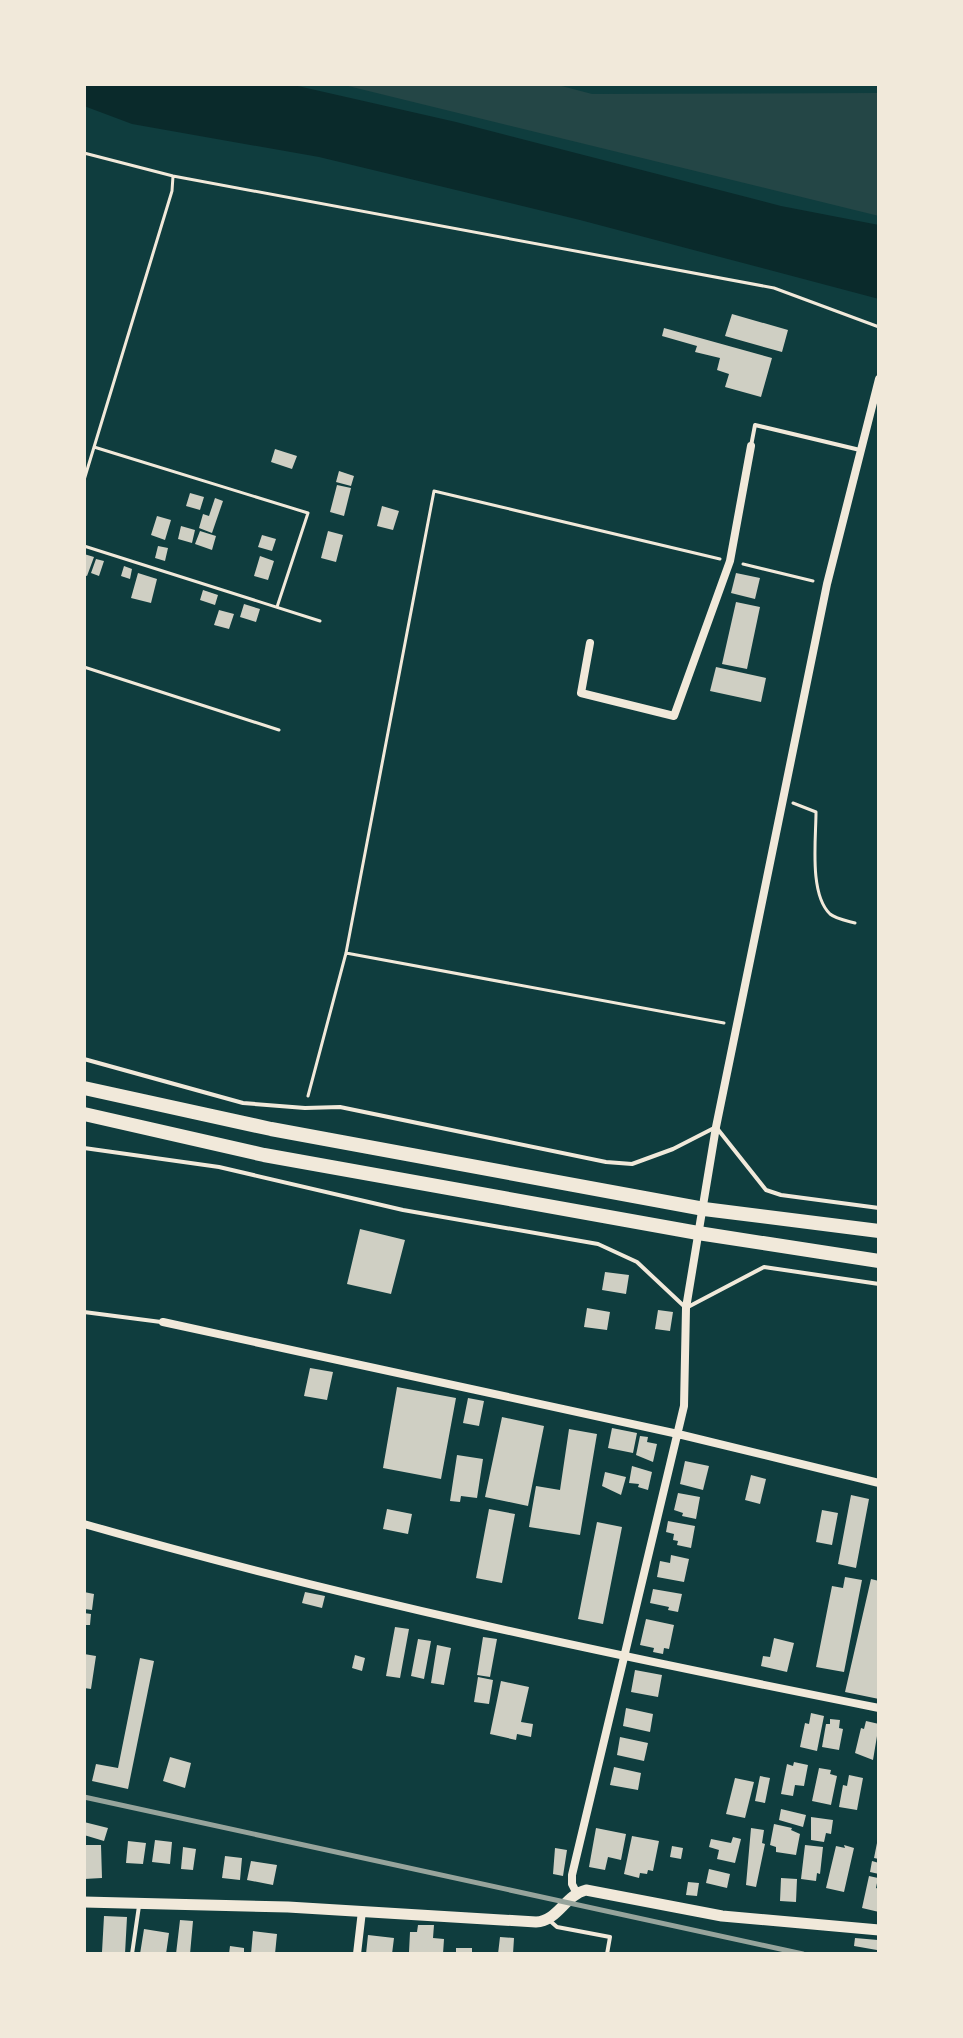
<svg xmlns="http://www.w3.org/2000/svg" width="963" height="2038" font-family="'Fira Sans',sans-serif">
<rect width="100%" height="100%" fill="#0f3d3e"/>
<!-- green -->
<path fill="#244646" d="M 340,84 L 554,84 L 592,94 L 879,93 L 879,216 Z"/>
<!-- water -->
<path fill="#0a2a2b" d="M 84,84 L 289,84 L 456,122 L 781,206 L 879,225 L 879,299 L 580,220 L 319,157 L 132,124 L 84,106 Z"/>
<!-- building -->
<path fill="#cfcfc3" d="M 732,314 L 788,330 L 782,352 L 725,336 Z
M 664,328 L 772,358 L 761,397 L 725,387 L 729,374 L 717,370 L 720,358 L 695,352 L 697,346 L 662,336 Z
M 275,449 L 297,456 L 292,469 L 271,462 Z
M 339,471 L 354,476 L 351,486 L 336,482 Z
M 337,485 L 351,488 L 344,516 L 330,512 Z
M 190,493 L 204,497 L 200,510 L 186,506 Z
M 215,498 L 223,501 L 212,533 L 199,528 L 203,514 L 209,516 Z
M 382,506 L 399,511 L 393,530 L 377,526 Z
M 157,516 L 171,520 L 165,540 L 151,535 Z
M 181,526 L 195,530 L 192,543 L 178,539 Z
M 200,531 L 216,536 L 212,550 L 195,544 Z
M 328,531 L 343,535 L 336,562 L 321,558 Z
M 262,535 L 276,539 L 272,551 L 258,547 Z
M 158,546 L 168,548 L 165,561 L 155,558 Z
M 84,554 L 94,557 L 87,576 L 84,575 Z
M 260,556 L 274,561 L 268,580 L 254,576 Z
M 96,559 L 104,561 L 99,576 L 91,573 Z
M 124,566 L 132,569 L 130,579 L 121,576 Z
M 138,573 L 157,579 L 151,603 L 131,598 Z
M 736,573 L 760,578 L 755,599 L 731,593 Z
M 203,590 L 218,595 L 215,605 L 200,600 Z
M 736,602 L 760,607 L 747,669 L 722,664 Z
M 244,604 L 260,609 L 256,622 L 240,617 Z
M 219,610 L 234,614 L 229,629 L 214,625 Z
M 716,667 L 766,678 L 761,702 L 710,691 Z
M 360,1229 L 405,1240 L 391,1294 L 347,1284 Z
M 605,1272 L 629,1275 L 626,1294 L 602,1290 Z
M 587,1308 L 610,1312 L 607,1330 L 584,1327 Z
M 658,1310 L 673,1312 L 670,1331 L 655,1329 Z
M 310,1368 L 333,1372 L 327,1400 L 304,1396 Z
M 397,1387 L 456,1398 L 441,1479 L 383,1468 Z
M 468,1398 L 484,1401 L 479,1426 L 463,1423 Z
M 502,1417 L 544,1426 L 528,1506 L 485,1497 Z
M 612,1428 L 637,1433 L 633,1453 L 608,1448 Z
M 569,1429 L 597,1434 L 580,1535 L 529,1527 L 536,1486 L 560,1490 Z
M 640,1436 L 648,1437 L 647,1442 L 657,1444 L 653,1462 L 636,1455 Z
M 457,1455 L 483,1459 L 477,1498 L 461,1496 L 460,1502 L 450,1501 Z
M 685,1461 L 709,1466 L 703,1490 L 680,1484 Z
M 632,1466 L 652,1472 L 648,1490 L 638,1487 L 639,1484 L 629,1483 Z
M 605,1472 L 626,1477 L 621,1495 L 602,1486 Z
M 751,1475 L 766,1479 L 760,1504 L 745,1500 Z
M 678,1493 L 700,1497 L 696,1519 L 682,1516 L 683,1513 L 674,1510 Z
M 851,1495 L 869,1499 L 856,1568 L 838,1564 Z
M 387,1509 L 412,1514 L 408,1534 L 383,1529 Z
M 489,1509 L 515,1514 L 502,1583 L 476,1578 Z
M 822,1510 L 838,1513 L 832,1545 L 816,1542 Z
M 668,1521 L 695,1526 L 691,1548 L 677,1545 L 678,1541 L 673,1540 L 674,1534 L 666,1532 Z
M 597,1522 L 622,1527 L 603,1624 L 578,1619 Z
M 671,1555 L 689,1559 L 684,1582 L 657,1577 L 660,1561 L 670,1563 Z
M 845,1577 L 862,1580 L 844,1672 L 816,1667 L 832,1586 L 843,1588 Z
M 871,1579 L 879,1581 L 879,1699 L 845,1692 Z
M 653,1589 L 682,1594 L 678,1612 L 668,1610 L 669,1607 L 650,1603 Z
M 84,1592 L 94,1594 L 92,1610 L 84,1609 Z
M 305,1592 L 325,1596 L 322,1608 L 302,1603 Z
M 84,1613 L 91,1614 L 90,1625 L 84,1625 Z
M 646,1619 L 674,1625 L 669,1649 L 664,1648 L 663,1654 L 653,1652 L 654,1648 L 640,1645 Z
M 395,1627 L 409,1629 L 400,1678 L 386,1676 Z
M 483,1637 L 497,1639 L 490,1677 L 477,1675 Z
M 774,1638 L 794,1643 L 787,1672 L 761,1666 L 763,1656 L 770,1657 Z
M 418,1639 L 431,1641 L 424,1679 L 411,1676 Z
M 437,1645 L 451,1648 L 444,1685 L 431,1683 Z
M 84,1654 L 96,1656 L 91,1689 L 84,1688 Z
M 355,1655 L 365,1658 L 362,1671 L 352,1668 Z
M 140,1658 L 154,1661 L 128,1789 L 92,1781 L 96,1764 L 118,1768 Z
M 635,1670 L 662,1675 L 658,1697 L 631,1692 Z
M 478,1677 L 493,1680 L 489,1704 L 474,1702 Z
M 501,1681 L 529,1687 L 521,1722 L 533,1724 L 531,1737 L 517,1734 L 516,1740 L 490,1734 Z
M 626,1708 L 653,1714 L 650,1732 L 623,1726 Z
M 811,1713 L 824,1716 L 817,1751 L 800,1747 L 805,1723 L 809,1724 Z
M 830,1719 L 840,1720 L 839,1728 L 843,1729 L 839,1750 L 822,1747 L 826,1724 L 830,1724 Z
M 866,1721 L 879,1724 L 873,1760 L 855,1753 L 861,1728 L 864,1729 Z
M 620,1737 L 648,1743 L 644,1761 L 617,1755 Z
M 170,1757 L 191,1763 L 185,1788 L 163,1781 Z
M 794,1762 L 808,1765 L 804,1786 L 795,1785 L 793,1796 L 781,1794 L 787,1764 L 793,1766 Z
M 614,1767 L 641,1773 L 638,1790 L 610,1785 Z
M 819,1768 L 831,1770 L 830,1774 L 837,1776 L 831,1805 L 812,1801 Z
M 849,1775 L 863,1778 L 857,1810 L 839,1807 L 843,1785 L 847,1786 Z
M 760,1776 L 770,1778 L 765,1803 L 755,1801 Z
M 735,1778 L 754,1782 L 745,1818 L 726,1814 Z
M 781,1809 L 806,1815 L 803,1827 L 779,1820 Z
M 811,1817 L 833,1820 L 831,1834 L 826,1833 L 824,1842 L 811,1840 Z
M 84,1822 L 108,1828 L 104,1841 L 84,1835 Z
M 774,1824 L 792,1828 L 791,1830 L 800,1834 L 796,1855 L 776,1852 L 776,1847 L 770,1845 Z
M 596,1828 L 626,1834 L 621,1860 L 608,1857 L 605,1870 L 589,1867 Z
M 751,1828 L 764,1830 L 762,1843 L 765,1844 L 756,1887 L 746,1885 Z
M 632,1836 L 659,1841 L 653,1871 L 648,1870 L 647,1874 L 640,1873 L 639,1878 L 624,1874 Z
M 733,1837 L 741,1839 L 735,1863 L 717,1859 L 719,1850 L 709,1847 L 711,1839 L 731,1843 Z
M 878,1838 L 879,1838 L 879,1859 L 874,1858 Z
M 155,1840 L 172,1842 L 170,1864 L 152,1862 Z
M 128,1841 L 146,1843 L 143,1864 L 126,1863 Z
M 84,1845 L 101,1845 L 102,1878 L 84,1879 Z
M 805,1845 L 823,1847 L 820,1874 L 817,1873 L 816,1881 L 801,1879 Z
M 844,1845 L 854,1848 L 844,1892 L 826,1888 L 836,1846 L 845,1848 Z
M 672,1846 L 683,1848 L 681,1859 L 670,1857 Z
M 183,1847 L 196,1849 L 193,1870 L 181,1869 Z
M 555,1848 L 567,1850 L 563,1876 L 553,1874 Z
M 225,1856 L 242,1858 L 240,1880 L 222,1878 Z
M 251,1861 L 277,1865 L 273,1885 L 247,1880 Z
M 872,1861 L 879,1863 L 879,1874 L 870,1872 Z
M 709,1869 L 730,1874 L 727,1888 L 706,1883 Z
M 869,1876 L 878,1878 L 876,1888 L 879,1889 L 879,1912 L 862,1908 Z
M 781,1878 L 797,1879 L 796,1902 L 780,1901 Z
M 688,1882 L 699,1883 L 697,1896 L 686,1895 Z
M 104,1916 L 127,1917 L 125,1954 L 102,1952 Z
M 180,1920 L 193,1921 L 190,1954 L 176,1954 Z
M 418,1925 L 434,1925 L 433,1938 L 444,1939 L 443,1954 L 409,1952 L 410,1932 L 417,1932 Z
M 144,1929 L 169,1933 L 166,1954 L 140,1954 Z
M 253,1931 L 277,1934 L 275,1954 L 251,1954 Z
M 368,1935 L 394,1938 L 392,1954 L 366,1954 Z
M 500,1937 L 514,1938 L 513,1954 L 498,1954 Z
M 855,1938 L 878,1940 L 877,1950 L 854,1946 Z
M 230,1946 L 244,1948 L 244,1954 L 229,1954 Z
M 456,1948 L 472,1948 L 472,1954 L 456,1954 Z"/>
<g fill="none" stroke-linecap="round" stroke-linejoin="round">
<!-- path -->
<path stroke="#f1e9da" stroke-width="3" d="M 84,153 L 173,176 L 774,288 L 879,327
M 94,447 L 308,513 L 277,607
M 84,480 L 172,191 L 173,176
M 84,546 L 320,621
M 743,564 L 813,581
M 84,667 L 279,730
M 793,803 L 816,812 C 816,839 809,894 830,914 C 836,919 848,921 855,923
M 346,953 L 724,1023
M 308,1096 L 346,953 L 434,491 L 720,559"/>
<!-- service -->
<path stroke="#f1e9da" stroke-width="4" d="M 751,446 L 755,425 L 860,450
M 84,1059 L 243,1103 L 305,1108 L 340,1107 L 606,1162 L 632,1164 L 673,1149 L 716,1127 L 766,1190 L 781,1195 L 879,1208
M 84,1148 L 219,1167 L 403,1210 L 598,1244 L 637,1262 L 686,1308 L 764,1267 L 879,1284
M 84,1312 L 161,1322
M 549,1920 L 557,1927 L 610,1937 L 607,1954
M 132,1954 L 139,1906"/>
<!-- minor -->
<path stroke="#f1e9da" stroke-width="8" d="M 590,643 L 581,693 L 674,716 L 730,561 L 751,446
M 163,1322 L 678,1434 L 879,1483
M 84,1524 C 345,1599 612,1655 879,1708
M 576,1892 L 572,1884 L 572,1875 L 684,1406 L 686,1308 L 716,1127 L 827,584 L 879,379
M 357,1954 L 362,1911"/>
<!-- tertiary -->
<path stroke="#f1e9da" stroke-width="11" d="M 84,1902 L 288,1907 L 536,1922 C 558,1921 565,1895 586,1890 L 722,1916 L 879,1930"/>
<!-- trunk -->
<path stroke="#f1e9da" stroke-width="14" d="M 84,1088 L 271,1129 L 704,1209 L 879,1231
M 84,1114 L 264,1155 L 698,1233 L 879,1261"/>
<!-- rail -->
<path stroke="#97a49c" stroke-width="5" d="M 84,1797 L 803,1954"/>
</g>
<!-- border -->
<rect width="963" height="2038" fill="none" stroke="#f1e9da" stroke-width="172"/>
</svg>
